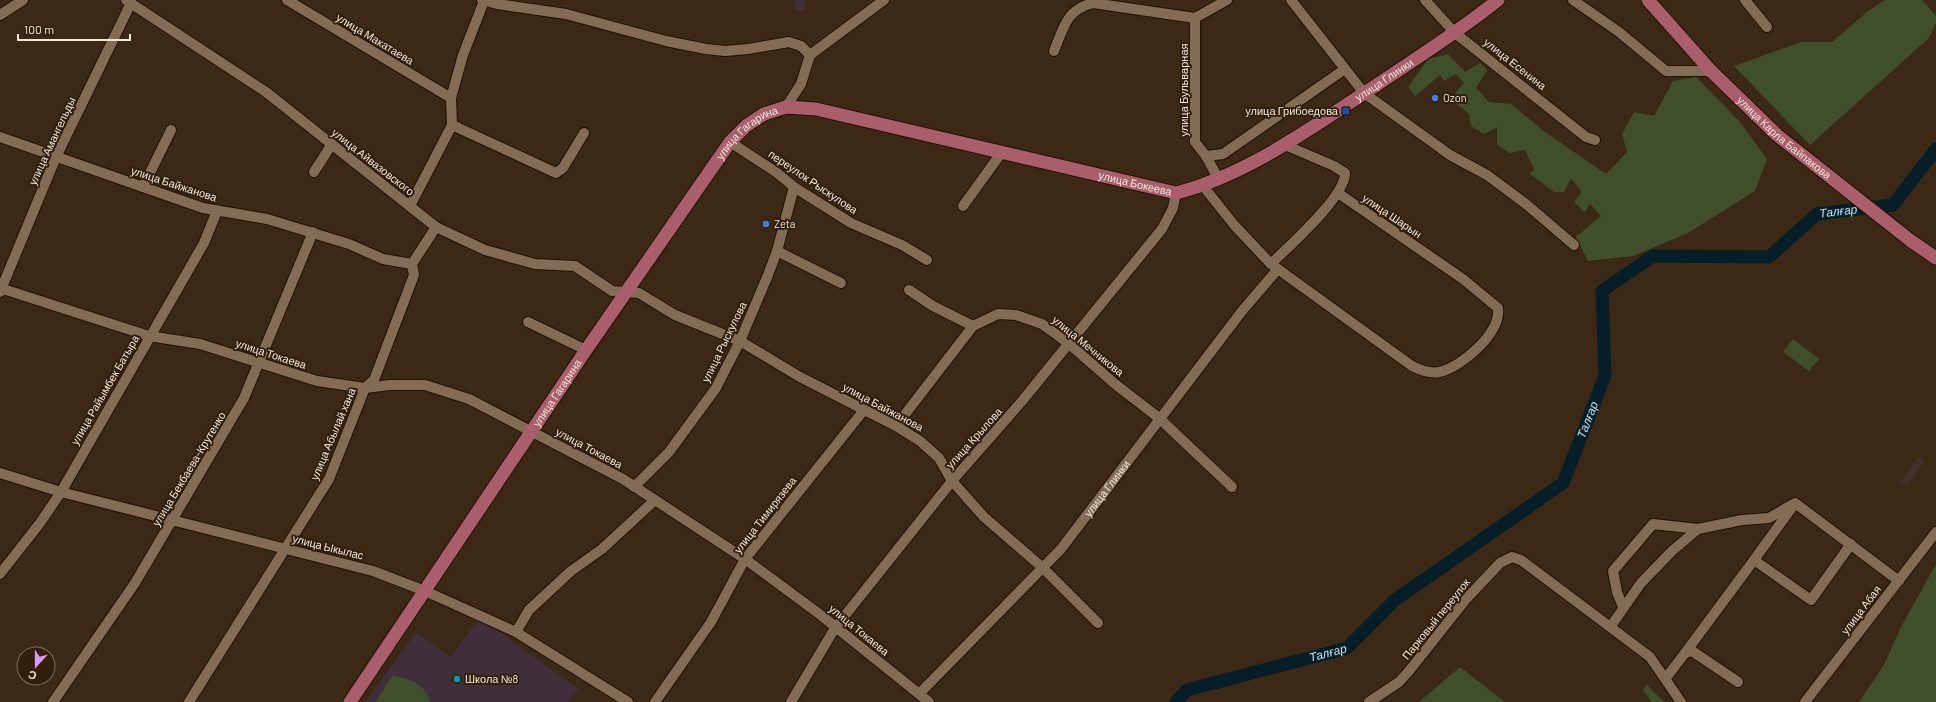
<svg xmlns="http://www.w3.org/2000/svg" width="1936" height="702" font-family="Barlow,sans-serif">
<rect width="100%" height="100%" fill="#3c2915"/>
<!-- industrial -->
<path fill="#432f2c" d="M 1918,457 L 1924,461 L 1907,486 L 1901,482 Z"/>
<!-- education -->
<path fill="#402f3a" d="M 795,0 L 806,0 L 805,11 L 794,10 Z
M 480,617 L 578,689 L 568,702 L 365,702 L 416,632 L 451,657 Z"/>
<!-- green -->
<path fill="#404f2b" d="M 1885,0 L 1922,0 L 1936,16 L 1936,23 L 1929,38 L 1810,145 L 1734,66 L 1801,42 L 1832,42 L 1868,11 Z
M 1448,54 L 1465,72 L 1480,63 L 1487,70 L 1476,88 L 1489,102 L 1511,104 L 1542,130 L 1606,174 L 1627,152 L 1622,134 L 1634,112 L 1654,116 L 1673,81 L 1696,77 L 1739,121 L 1767,159 L 1755,191 L 1688,233 L 1633,256 L 1588,261 L 1576,237 L 1601,216 L 1590,204 L 1585,212 L 1574,202 L 1582,192 L 1571,178 L 1564,192 L 1554,192 L 1530,174 L 1534,169 L 1525,150 L 1509,153 L 1497,144 L 1497,127 L 1484,134 L 1471,126 L 1469,114 L 1450,99 L 1464,83 L 1456,74 L 1444,81 L 1440,75 L 1415,96 L 1408,87 L 1428,59 Z
M 1793,339 L 1819,359 L 1809,371 L 1783,352 Z
M 1936,564 L 1936,702 L 1859,702 L 1884,665 L 1901,627 Z
M 1460,667 L 1505,702 L 1419,702 Z
M 392,676 C 409,678 426,684 430,702 L 376,702 Z
M 1647,685 L 1664,702 L 1652,702 L 1643,690 Z"/>
<g fill="none" stroke-linecap="round" stroke-linejoin="round">
<!-- river -->
<path stroke="#061e27" stroke-width="13" id="s1" d="M 1176,702 L 1187,690 L 1347,648 L 1395,600 L 1563,483 L 1605,376 L 1602,291 L 1653,256 L 1769,257 L 1817,214 L 1893,205 L 1936,149"/>
<defs>
<g id="minor">
<path d="M 126,0 L 266,92 L 436,227 L 485,250 L 535,264 L 575,266 L 612,291 L 639,293 L 675,315 L 740,341 L 800,377 L 896,426 L 920,441 L 939,458 L 952,481 L 984,517 L 1043,568 L 1098,623"/>
<path d="M 287,0 L 451,98"/>
<path d="M 482,0 L 497,4 L 566,14 L 666,41 L 706,49 L 725,51 L 748,49 L 789,42 L 801,46 L 810,55 L 801,84 L 786,107"/>
<path d="M 1291,0 L 1364,93 L 1450,155 L 1487,175 L 1526,204 L 1574,245"/>
<path d="M 1425,0 L 1455,33 L 1586,137 L 1595,140"/>
<path d="M 1573,0 L 1619,32 L 1666,71 L 1711,71"/>
<path d="M 1745,0 L 1767,27"/>
<path d="M 0,15 L 23,0"/>
<path d="M 1195,18 L 1195,142 L 1206,156 L 1219,180"/>
<path d="M 1054,51 C 1064,27 1066,10 1093,3 L 1195,18 L 1227,0"/>
<path d="M 810,55 L 884,0"/>
<path d="M 452,125 L 556,173 L 563,168 L 584,133"/>
<path d="M 0,137 L 203,208 L 267,219 L 349,244 L 383,259 L 412,264"/>
<path d="M 730,142 L 776,172 L 794,187 L 851,223 L 902,245 L 927,260"/>
<path d="M 1206,156 L 1223,154 L 1345,69"/>
<path d="M 314,172 L 332,144"/>
<path d="M 1203,186 L 1235,226 L 1271,264 L 1412,366 C 1420,370 1430,374 1439,372 C 1462,367 1501,333 1498,308 L 1463,279 L 1338,193"/>
<path d="M 143,187 L 171,130"/>
<path d="M 410,206 L 452,125 L 451,98 L 463,55 L 484,1"/>
<path d="M 963,206 L 1002,152"/>
<path d="M 777,251 L 841,283"/>
<path d="M 1271,264 C 1289,246 1346,196 1345,173 L 1334,166 L 1285,145"/>
<path d="M 0,288 L 149,336 L 200,344 L 317,381 L 365,388 L 390,385 L 425,385 L 469,399 L 623,479 L 745,559 L 822,616 L 929,702"/>
<path d="M 909,290 L 933,306 L 973,326"/>
<path d="M 0,292 L 56,157 L 131,3"/>
<path d="M 528,322 L 586,350"/>
<path d="M 896,426 L 973,326 L 998,314 L 1016,315 L 1042,324 L 1068,343 L 1115,384 L 1159,418 L 1232,487"/>
<path d="M 0,473 L 61,492 L 373,571 L 425,591 L 516,632 L 628,702"/>
<path d="M 634,487 L 669,452 L 716,388 L 740,341 L 768,275 L 777,251 L 794,187"/>
<path d="M 1793,506 L 1754,560 L 1811,600 L 1851,544"/>
<path d="M 0,574 L 40,523 L 61,492 L 204,243 L 217,211"/>
<path d="M 1623,607 L 1617,592 L 1613,571 L 1653,524 L 1698,529"/>
<path d="M 1611,626 L 1641,583 L 1672,551 L 1698,529 L 1742,520 L 1769,518 L 1795,503 L 1899,581"/>
<path d="M 516,632 L 529,610 L 571,571 L 602,549 L 655,500"/>
<path d="M 1685,653 L 1754,560"/>
<path d="M 1666,678 L 1685,653 L 1692,651 L 1738,682"/>
<path id="s2" d="M 919,694 L 1061,549 L 1242,311 L 1278,269"/>
<path d="M 53,702 L 135,583 L 244,398 L 313,232"/>
<path d="M 189,702 L 329,479 L 365,388 L 374,380 L 414,275 L 412,264 L 436,227"/>
<path d="M 655,702 L 711,622 L 745,559 L 864,410"/>
<path d="M 791,702 L 835,628 L 952,481 L 1022,401 L 1162,229 L 1173,208 L 1176,193"/>
<path d="M 1369,702 L 1399,682 L 1409,671 L 1467,598 L 1500,563 L 1512,557 L 1521,560 L 1650,657 L 1681,702"/>
<path d="M 1805,702 L 1936,532"/>
</g>
<g id="major">
<path id="s3" d="M 1648,0 L 1711,71 L 1777,135 L 1911,241 L 1936,258"/>
<path id="s4" d="M 350,702 L 586,350 L 730,142 L 746,126 L 764,114 L 786,107 L 816,109 L 1176,193 C 1246,175 1306,131 1366,92 C 1410,62 1456,34 1498,0"/>
</g>
</defs>
<!-- minor casing -->
<use href="#minor" stroke="#221101" stroke-width="12"/>
<!-- major casing -->
<use href="#major" stroke="#221101" stroke-width="15"/>
<!-- minor -->
<use href="#minor" stroke="#826c56" stroke-width="10"/>
<!-- major -->
<use href="#major" stroke="#aa5e6b" stroke-width="13"/>
</g>
<!-- markers -->
<g fill="#3f7fe0" stroke="#321f0b" stroke-width="1.5">
<circle cx="1435" cy="98" r="4"/>
<circle cx="766" cy="224" r="4"/>
</g>
<rect fill="#1a4fb4" stroke="#321f0b" stroke-width="1.5" x="1342" y="107" width="8" height="8" rx="2"/>
<circle fill="#0f9aa8" stroke="#321f0b" stroke-width="1.5" cx="457" cy="679" r="4"/>
<g text-anchor="middle" stroke-width="4" stroke-linejoin="round" paint-order="stroke">
<!-- street labels -->
<g font-size="11" fill="#f4e7db" stroke="#321f0b">
<text transform="translate(375 39) rotate(31)" y="4">улица Макатаева</text>
<text transform="translate(1515 64) rotate(38)" y="4">улица Есенина</text>
<text dy="4" stroke="none"><textPath href="#s4" startOffset="1382">улица Глинки</textPath></text>
<text transform="translate(1184 90) rotate(-90)" y="4">улица Бульварная</text>
<text dy="4" stroke="none"><textPath href="#s4" startOffset="696">улица Гагарина</textPath></text>
<text dy="4" stroke="none"><textPath href="#s3" startOffset="194">улица Карла Байпакова</textPath></text>
<text transform="translate(52 141) rotate(-65)" y="4">улица Амангельды</text>
<text transform="translate(373 162) rotate(38)" y="4">улица Айвазовского</text>
<text transform="translate(813 182) rotate(34)" y="4">переулок Рыскулова</text>
<text dy="4" stroke="none"><textPath href="#s4" startOffset="1102">улица Бокеева</textPath></text>
<text transform="translate(174 184) rotate(18)" y="4">улица Байжанова</text>
<text transform="translate(1392 216) rotate(34)" y="4">улица Шарын</text>
<text transform="translate(724 342) rotate(-64)" y="4">улица Рыскулова</text>
<text transform="translate(1088 346) rotate(39)" y="4">улица Мечникова</text>
<text transform="translate(271 354) rotate(18)" y="4">улица Токаева</text>
<text transform="translate(105 390) rotate(-60)" y="4">улица Райымбек Батыра</text>
<text dy="4" stroke="none"><textPath href="#s4" startOffset="372">улица Гагарина</textPath></text>
<text transform="translate(883 407) rotate(28)" y="4">улица Байжанова</text>
<text transform="translate(333 434) rotate(-67)" y="4">улица Абылай хана</text>
<text transform="translate(974 438) rotate(-48)" y="4">улица Крылова</text>
<text transform="translate(589 448) rotate(28)" y="4">улица Токаева</text>
<text transform="translate(189 469) rotate(-59)" y="4">улица Бекбаева-Крутенко</text>
<text dy="4" stroke="none"><textPath href="#s2" startOffset="279">улица Глинки</textPath></text>
<text transform="translate(765 515) rotate(-52)" y="4">улица Тимирязева</text>
<text transform="translate(328 547) rotate(14)" y="4">улица Ыкылас</text>
<text transform="translate(1861 610) rotate(-53)" y="4">улица Абая</text>
<text transform="translate(1436 619) rotate(-51)" y="4">Парковый переулок</text>
<text transform="translate(859 630) rotate(39)" y="4">улица Токаева</text>
</g>
<!-- poi labels -->
<g font-size="11" fill="#f4e7db" stroke="#321f0b" text-anchor="start">
<text x="1443" y="102">Ozon</text>
<text x="1338" y="115" text-anchor="end">улица Грибоедова</text>
<text x="774" y="228">Zeta</text>
<text x="465" y="683">Школа №8</text>
</g>
<!-- water labels -->
<g font-size="12" font-style="italic" fill="#bde3f4" stroke="#321f0b">
<text dy="4" stroke="none"><textPath href="#s1" startOffset="918">Талғар</textPath></text>
<text dy="4" stroke="none"><textPath href="#s1" startOffset="522">Талғар</textPath></text>
<text dy="4" stroke="none"><textPath href="#s1" startOffset="162">Талғар</textPath></text>
</g>
</g>
<!-- north arrow -->
<g transform="translate(36 666) rotate(201)"><circle r="19" fill="#321f0b" stroke="#806f5e"/>
<path d="M0-3L7 15L0 10L-7 15Z" fill="#d69bfa"/>
<text y="-6" font-size="11" font-weight="bold" text-anchor="middle" fill="#f4e7db">С</text>
</g>
<!-- scale -->
<path d="M18 34v6h112v-6" fill="none" stroke="#f4e7db" stroke-width="2"/>
<text x="24" y="34" font-size="12" fill="#f4e7db" stroke="#321f0b" stroke-width="3" paint-order="stroke">100 m</text>
</svg>
